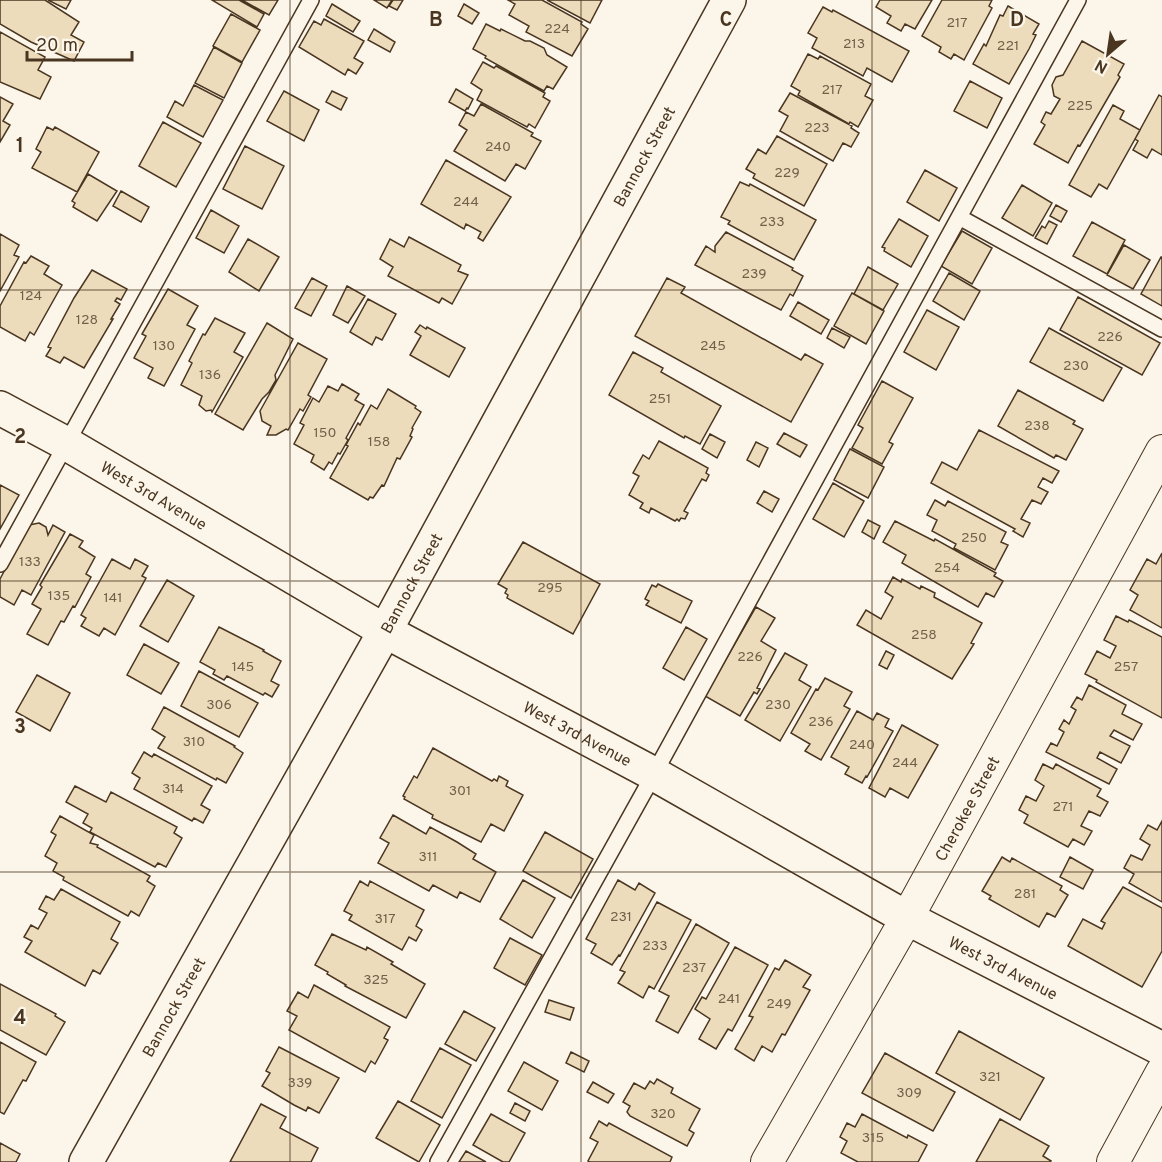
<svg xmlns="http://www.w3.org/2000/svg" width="1162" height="1162" font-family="Overpass,sans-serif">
<rect width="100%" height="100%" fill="#fbf6e9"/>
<!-- building -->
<path fill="#ecdcbc" stroke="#4a3520" stroke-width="1.5" d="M 0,0 L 45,0 L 79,22 L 71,35 L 84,42 L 74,61 L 31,42 L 0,24 Z
M 48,0 L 71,0 L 66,9 Z
M 212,0 L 239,0 L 264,14 L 257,27 Z
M 242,0 L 278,0 L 269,15 Z
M 374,0 L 392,0 L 387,8 Z
M 393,0 L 403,0 L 397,10 L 389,6 Z
M 508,0 L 542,0 L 582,22 L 581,24 L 588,29 L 572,56 L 526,32 L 529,26 L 509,15 L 515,4 Z
M 547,0 L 602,0 L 590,23 Z
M 880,0 L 932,0 L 915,29 L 905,24 L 901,31 L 887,23 L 891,16 L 876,7 Z
M 942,0 L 992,0 L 989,6 L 992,8 L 964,60 L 954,54 L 951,59 L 939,52 L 941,47 L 922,36 Z
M 332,4 L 360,21 L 353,32 L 326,16 Z
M 464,4 L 479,13 L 472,24 L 458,16 Z
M 1008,6 L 1039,24 L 1033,34 L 1036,35 L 1029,49 L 1009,84 L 973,64 L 984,44 L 986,46 L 1000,15 L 1003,16 Z
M 823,7 L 832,12 L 833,10 L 909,51 L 892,82 L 867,68 L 863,76 L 812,48 L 817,38 L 808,33 Z
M 231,14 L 260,30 L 242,62 L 213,46 Z
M 324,19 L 364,41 L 354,58 L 363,63 L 356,74 L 348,69 L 345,75 L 299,47 L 314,21 L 321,25 Z
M 486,24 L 500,31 L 501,29 L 525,41 L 530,41 L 544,48 L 547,55 L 567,67 L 553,89 L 547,86 L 544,91 L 485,58 L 486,56 L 473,49 Z
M 374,29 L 395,42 L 390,52 L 368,40 Z
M 0,32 L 45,57 L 38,70 L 51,77 L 40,99 L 0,82 Z
M 1082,41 L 1124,64 L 1118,75 L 1120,77 L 1080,146 L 1078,145 L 1068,163 L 1034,144 L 1045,125 L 1041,122 L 1046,112 L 1051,114 L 1060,99 L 1054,96 L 1052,85 L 1056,77 L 1063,75 Z
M 214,47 L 242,63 L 224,98 L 195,83 Z
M 808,54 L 818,59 L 820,56 L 871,84 L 865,96 L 873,100 L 858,127 L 850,122 L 849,124 L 798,95 L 800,91 L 791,86 Z
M 483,62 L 494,68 L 496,66 L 545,93 L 543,97 L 550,101 L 535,128 L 529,124 L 527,127 L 477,100 L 482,90 L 471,83 Z
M 970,81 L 1002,98 L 987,128 L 954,111 Z
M 194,85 L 223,100 L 203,137 L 167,117 L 175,101 L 183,106 Z
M 456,89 L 473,99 L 468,109 L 467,108 L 465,111 L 449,102 Z
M 284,91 L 319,110 L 304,141 L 267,121 Z
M 332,91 L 347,98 L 341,110 L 326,102 Z
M 790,93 L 852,126 L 851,128 L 859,133 L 851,147 L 843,143 L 833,161 L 780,131 L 788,116 L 779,111 Z
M 1159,95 L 1162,97 L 1162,155 L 1152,149 L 1147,158 L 1133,150 L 1138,141 L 1135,139 Z
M 0,97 L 13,104 L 3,121 L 10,125 L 0,142 Z
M 481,104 L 533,133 L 531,136 L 541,141 L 525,169 L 516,164 L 505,181 L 454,151 L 467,130 L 459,125 L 466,112 L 474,116 Z
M 1113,105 L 1124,111 L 1120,119 L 1140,130 L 1107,189 L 1099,184 L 1091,197 L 1069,185 Z
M 163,122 L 201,143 L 176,187 L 139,166 Z
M 47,127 L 53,130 L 55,127 L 99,152 L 77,192 L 32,168 L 41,152 L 36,149 Z
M 777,136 L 827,164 L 804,206 L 753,178 L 755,174 L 746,169 L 758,149 L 766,154 Z
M 245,146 L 284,166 L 262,209 L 223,189 Z
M 446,160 L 511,197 L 483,241 L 478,238 L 481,232 L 466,224 L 464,229 L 421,204 Z
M 925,170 L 957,188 L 939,221 L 907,202 Z
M 88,174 L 117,191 L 97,221 L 73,207 L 75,203 L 72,201 Z
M 740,182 L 749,186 L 750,184 L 816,220 L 794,260 L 728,224 L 730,221 L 721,217 Z
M 1022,185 L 1052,203 L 1033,236 L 1002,218 Z
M 121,191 L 149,207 L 141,222 L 113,206 Z
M 1056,205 L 1067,211 L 1061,222 L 1050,216 Z
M 211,210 L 239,226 L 224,253 L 196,238 Z
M 899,219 L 928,236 L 911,267 L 884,251 L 885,248 L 882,247 Z
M 1049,221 L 1057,225 L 1047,244 L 1035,238 L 1042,226 L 1045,228 Z
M 1092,222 L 1125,240 L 1107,274 L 1073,256 Z
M 962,231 L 992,248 L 972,284 L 941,266 Z
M 726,232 L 793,268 L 792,270 L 803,276 L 793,296 L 790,294 L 781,310 L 695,265 L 706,246 L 715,252 L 715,246 Z
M 0,234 L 19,245 L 14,255 L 19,257 L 0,291 Z
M 409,237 L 461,265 L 458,271 L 468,275 L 452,304 L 442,298 L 439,303 L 388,276 L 393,267 L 380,259 L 390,239 L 404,247 Z
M 248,239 L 279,257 L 259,291 L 229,272 Z
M 1124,245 L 1150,260 L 1133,289 L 1107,275 Z
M 31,256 L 49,266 L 44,274 L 62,285 L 34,335 L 30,332 L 25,341 L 0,327 L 0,306 L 24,262 L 26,263 Z
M 1161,257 L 1162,257 L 1162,306 L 1141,294 Z
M 868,267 L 898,284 L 883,310 L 854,294 Z
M 92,270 L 127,289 L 121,300 L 117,298 L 115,301 L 120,304 L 111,319 L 113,319 L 84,368 L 64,357 L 60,363 L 46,356 L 51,348 L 48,347 L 74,298 Z
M 949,273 L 980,291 L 964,320 L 933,301 Z
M 312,278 L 327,286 L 311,316 L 295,308 Z
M 667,278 L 685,287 L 681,293 L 801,360 L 805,354 L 823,364 L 791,422 L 635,336 Z
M 347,286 L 365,296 L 348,323 L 333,315 Z
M 168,289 L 198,306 L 187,325 L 195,329 L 164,386 L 148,378 L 153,368 L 134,358 L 146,336 L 142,334 Z
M 852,293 L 884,311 L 866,344 L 834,326 Z
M 1078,297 L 1160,343 L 1142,375 L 1060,330 Z
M 368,299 L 396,314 L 382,340 L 376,337 L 372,345 L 350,332 Z
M 798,302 L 829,320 L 821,334 L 790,316 Z
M 927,310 L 959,327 L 936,370 L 904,352 Z
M 215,318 L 245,333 L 234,352 L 243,357 L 212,412 L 211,410 L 206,411 L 199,405 L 202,396 L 181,385 L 192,363 L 189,361 L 203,334 L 205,335 Z
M 267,323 L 293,339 L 275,375 L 276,380 L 269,392 L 262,399 L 243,430 L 215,414 Z
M 420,325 L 426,329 L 427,327 L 465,348 L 449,377 L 410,355 L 421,336 L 415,332 Z
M 832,328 L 850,337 L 844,348 L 827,338 Z
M 1049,328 L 1122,368 L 1103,401 L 1030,362 Z
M 298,343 L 327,359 L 308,395 L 311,397 L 303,411 L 300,409 L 288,430 L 286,429 L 276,435 L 267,435 L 271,426 L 262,421 L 260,411 Z
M 633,352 L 663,368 L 661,372 L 721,406 L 700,444 L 685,436 L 684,438 L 609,395 Z
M 882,381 L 913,398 L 889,442 L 893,444 L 882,464 L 852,448 L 863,428 L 858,425 Z
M 342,384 L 359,394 L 355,400 L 364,405 L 346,438 L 348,440 L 340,454 L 338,453 L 332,464 L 329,462 L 324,470 L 311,462 L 314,455 L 294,444 L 304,425 L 300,423 L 313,398 L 319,402 L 328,386 L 338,391 Z
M 388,389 L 416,406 L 415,408 L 421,412 L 412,428 L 413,429 L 410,436 L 412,437 L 400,459 L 397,458 L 384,486 L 382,485 L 373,498 L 370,497 L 368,500 L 330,478 L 348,446 L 346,445 L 358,423 L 360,425 L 371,405 L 377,409 Z
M 1018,390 L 1075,421 L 1073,424 L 1083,429 L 1066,460 L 1056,455 L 1054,458 L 998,426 Z
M 979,430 L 1059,471 L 1052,483 L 1043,478 L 1038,487 L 1048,492 L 1041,504 L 1032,500 L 1021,519 L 1030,523 L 1023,537 L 1013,531 L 1015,529 L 931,483 L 942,462 L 957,470 Z
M 784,433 L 807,445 L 800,457 L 777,444 Z
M 710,434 L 725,442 L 717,458 L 702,449 Z
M 659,441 L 708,468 L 706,473 L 709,475 L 706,481 L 702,479 L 684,511 L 688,513 L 685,519 L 681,518 L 679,521 L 677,519 L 675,521 L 651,508 L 649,513 L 640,508 L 643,503 L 629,495 L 639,476 L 633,473 L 643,455 L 649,459 Z
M 756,442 L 768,448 L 759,467 L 747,460 Z
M 850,449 L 884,467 L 868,498 L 834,480 Z
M 833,483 L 864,501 L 844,537 L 813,519 Z
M 0,485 L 19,495 L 0,529 Z
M 764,491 L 779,499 L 772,512 L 757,503 Z
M 935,500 L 945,506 L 948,501 L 1006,532 L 1001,542 L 1008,545 L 995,570 L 954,548 L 956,544 L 932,531 L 937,520 L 927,515 Z
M 868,520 L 880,526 L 874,539 L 862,532 Z
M 895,521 L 934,541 L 935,539 L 996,573 L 994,576 L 1003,581 L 994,597 L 986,593 L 978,607 L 902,563 L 906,555 L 883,542 Z
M 39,523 L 46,527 L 48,535 L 53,525 L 65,532 L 31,595 L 22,590 L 14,605 L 0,597 L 0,579 L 29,525 Z
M 70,534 L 83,541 L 79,547 L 95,557 L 86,574 L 91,577 L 75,607 L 73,606 L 64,622 L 61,621 L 48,645 L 27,634 L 41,609 L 32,604 L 42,587 L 40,585 Z
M 523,542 L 600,584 L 573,634 L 507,598 L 508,595 L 505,593 L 507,589 L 498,584 Z
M 1162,553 L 1162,628 L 1130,610 L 1138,595 L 1130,590 L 1147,559 L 1156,564 Z
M 112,559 L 130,569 L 135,559 L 148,566 L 142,576 L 146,578 L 115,635 L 104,628 L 99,636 L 81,626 L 86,618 L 81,615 Z
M 893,577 L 901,582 L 902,579 L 920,589 L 921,586 L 935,593 L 934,597 L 982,623 L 971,643 L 974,644 L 952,679 L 857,625 L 866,610 L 881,619 L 893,597 L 885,592 Z
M 167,580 L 194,596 L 168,642 L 140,626 Z
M 658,584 L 692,601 L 681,623 L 646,605 L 649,601 L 645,599 L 652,585 L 656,587 Z
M 756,607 L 775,618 L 761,641 L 776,650 L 757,688 L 760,689 L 757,694 L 754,692 L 740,716 L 705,696 Z
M 1116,616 L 1128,622 L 1129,620 L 1162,637 L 1162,718 L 1096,682 L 1097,680 L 1085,674 L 1097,651 L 1110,658 L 1116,646 L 1104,640 Z
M 219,627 L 264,650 L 263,651 L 281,661 L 271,681 L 279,685 L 272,697 L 265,693 L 263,695 L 227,676 L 224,680 L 213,674 L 215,670 L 200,662 Z
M 686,627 L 707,639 L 684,680 L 663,668 Z
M 144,644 L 179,663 L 161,694 L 127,675 Z
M 886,651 L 894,655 L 887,669 L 879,665 Z
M 785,653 L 807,665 L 799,680 L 811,687 L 780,741 L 745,720 Z
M 199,671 L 258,703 L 239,737 L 181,706 Z
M 37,675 L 70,693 L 50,731 L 16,712 Z
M 825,678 L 852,692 L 844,706 L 850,709 L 821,760 L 805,751 L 810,744 L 791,733 L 816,689 L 818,690 Z
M 1089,685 L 1126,705 L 1122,714 L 1142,724 L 1133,740 L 1114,730 L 1110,736 L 1130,746 L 1121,763 L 1100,752 L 1097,758 L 1117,769 L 1109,784 L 1046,752 L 1051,743 L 1057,746 L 1064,732 L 1059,729 L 1064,720 L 1069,724 L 1076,710 L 1071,707 L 1077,697 L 1082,700 Z
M 164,707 L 235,746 L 234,747 L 243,753 L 226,783 L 217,778 L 216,780 L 158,748 L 165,737 L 152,729 Z
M 857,711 L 873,720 L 877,713 L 889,719 L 885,727 L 893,731 L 867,777 L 866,776 L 862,783 L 845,774 L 849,767 L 831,757 Z
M 902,725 L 938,745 L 908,798 L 890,788 L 885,797 L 869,788 Z
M 433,748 L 492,781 L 494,779 L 497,781 L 499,776 L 508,781 L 506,786 L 523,795 L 504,831 L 491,824 L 481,842 L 432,818 L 433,815 L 404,799 L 405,797 L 403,796 L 414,776 L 417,778 Z
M 144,752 L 152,757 L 154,754 L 212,786 L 201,805 L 210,810 L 203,823 L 194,818 L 192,821 L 134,789 L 140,778 L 132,773 Z
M 1043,764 L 1053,769 L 1056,764 L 1101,789 L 1097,796 L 1108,802 L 1100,816 L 1089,811 L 1081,826 L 1092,831 L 1084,845 L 1073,839 L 1068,847 L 1024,823 L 1028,815 L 1019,810 L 1026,796 L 1036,801 L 1044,786 L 1035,780 Z
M 75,786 L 106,802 L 111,792 L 177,827 L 174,833 L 182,838 L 166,867 L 158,863 L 155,867 L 90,832 L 92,828 L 83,823 L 88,814 L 66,802 Z
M 393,815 L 426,834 L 430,827 L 457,842 L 476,854 L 473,859 L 496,872 L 480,902 L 460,892 L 457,898 L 433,885 L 429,891 L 378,863 L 389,843 L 380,838 Z
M 60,816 L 94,835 L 90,843 L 98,845 L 97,847 L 150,876 L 147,881 L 155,886 L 139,916 L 131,911 L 128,916 L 63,880 L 64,877 L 53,871 L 57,863 L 45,856 L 56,835 L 51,832 Z
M 1162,821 L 1162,902 L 1129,883 L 1134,874 L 1124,868 L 1131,855 L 1142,860 L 1150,845 L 1140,839 L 1148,825 L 1157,830 Z
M 545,832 L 593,859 L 571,898 L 523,871 Z
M 1002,857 L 1010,862 L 1012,858 L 1062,886 L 1060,890 L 1068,895 L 1055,917 L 1047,913 L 1039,927 L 989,899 L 991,896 L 982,891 Z
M 1070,857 L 1093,870 L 1083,889 L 1060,877 Z
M 523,880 L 555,898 L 532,938 L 500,919 Z
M 618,880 L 635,890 L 639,883 L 655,893 L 620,956 L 619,955 L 612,965 L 591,953 L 596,944 L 586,939 Z
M 360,881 L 368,886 L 370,881 L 424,910 L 416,926 L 422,930 L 416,941 L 409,937 L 402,950 L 349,920 L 352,915 L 344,911 Z
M 1123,887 L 1162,908 L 1162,951 L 1142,987 L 1068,946 L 1083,919 L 1102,929 L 1105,923 L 1101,921 Z
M 61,889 L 120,922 L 111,939 L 118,943 L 100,974 L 93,970 L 85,986 L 25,952 L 32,941 L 24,937 L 31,925 L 38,929 L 47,913 L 39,909 L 46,896 L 54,900 Z
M 657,902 L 691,920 L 654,989 L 649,986 L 643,998 L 618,983 L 625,972 L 620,970 Z
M 696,924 L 729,943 L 678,1033 L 656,1021 L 669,996 L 659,991 Z
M 332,934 L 366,950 L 367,947 L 393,962 L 391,964 L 425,984 L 406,1018 L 345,986 L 346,985 L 327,974 L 328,972 L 315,965 Z
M 510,938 L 542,955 L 525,985 L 494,968 Z
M 735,947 L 768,965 L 732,1031 L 728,1029 L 716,1049 L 699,1039 L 710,1019 L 695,1009 L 702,997 L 706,999 Z
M 785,960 L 811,975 L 803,987 L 810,990 L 785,1035 L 782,1034 L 772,1052 L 762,1046 L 754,1061 L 735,1049 L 753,1017 L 749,1016 L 775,968 L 779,970 Z
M 0,984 L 56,1014 L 55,1016 L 65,1022 L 46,1055 L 0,1030 Z
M 314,985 L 390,1027 L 384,1038 L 388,1040 L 375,1064 L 371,1061 L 365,1072 L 289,1030 L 297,1016 L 287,1011 L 298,992 L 308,998 Z
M 549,1000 L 574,1008 L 570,1020 L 545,1012 Z
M 464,1011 L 495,1028 L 476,1061 L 445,1044 Z
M 959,1031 L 1044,1078 L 1020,1120 L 936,1073 Z
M 0,1042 L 36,1062 L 26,1081 L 23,1080 L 4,1114 L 0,1112 Z
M 279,1047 L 339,1078 L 319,1113 L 308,1107 L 306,1111 L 294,1105 L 262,1086 L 270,1073 L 266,1071 Z
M 440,1048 L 471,1065 L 442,1118 L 411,1101 Z
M 571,1052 L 589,1061 L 584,1072 L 566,1063 Z
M 885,1053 L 955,1092 L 933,1131 L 862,1093 Z
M 524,1062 L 558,1081 L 542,1110 L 508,1091 Z
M 657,1079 L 673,1088 L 671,1093 L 700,1109 L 689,1130 L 694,1133 L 687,1146 L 630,1116 L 627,1112 L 630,1106 L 623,1102 L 634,1083 L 645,1089 L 650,1081 L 654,1084 Z
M 593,1082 L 614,1094 L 608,1103 L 587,1092 Z
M 398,1101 L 440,1125 L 419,1162 L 376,1138 Z
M 515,1103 L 530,1111 L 525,1121 L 510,1113 Z
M 261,1104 L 286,1117 L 280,1128 L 318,1148 L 311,1162 L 230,1162 Z
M 491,1114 L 525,1133 L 509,1162 L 503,1162 L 473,1145 Z
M 862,1114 L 907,1138 L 908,1135 L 927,1145 L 918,1162 L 858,1162 L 841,1153 L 847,1141 L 840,1137 L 847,1123 L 855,1127 Z
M 1000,1119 L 1049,1146 L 1043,1156 L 1051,1161 L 1050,1162 L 976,1162 Z
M 599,1121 L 607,1126 L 609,1123 L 672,1157 L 670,1162 L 590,1162 L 588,1161 L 598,1142 L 590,1138 Z
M 0,1143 L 20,1154 L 16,1162 L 0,1162 Z
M 466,1151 L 486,1162 L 459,1162 Z"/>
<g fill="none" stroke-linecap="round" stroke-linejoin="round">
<defs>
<path id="service" d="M 959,217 L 1162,329
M 0,564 L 311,0
M 438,1162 L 654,774 L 1078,0"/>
<g id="minor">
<path id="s1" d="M 767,1162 L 907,918 L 1162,451"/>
<path d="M 1113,1162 L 1162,1072"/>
</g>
<g id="tertiary">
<path id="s2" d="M 0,408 L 67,444 L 385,631 L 654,774 L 907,918 L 1162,1049"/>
<path id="s3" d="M 86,1162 L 385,631 L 729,0"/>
</g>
</defs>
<!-- service casing -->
<use href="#service" stroke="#4a3520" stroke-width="18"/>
<!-- minor casing -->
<use href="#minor" stroke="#4a3520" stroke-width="34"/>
<!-- tertiary casing -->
<use href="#tertiary" stroke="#4a3520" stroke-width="36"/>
<!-- service -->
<use href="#service" stroke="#fbf6e9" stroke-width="15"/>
<!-- minor -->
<use href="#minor" stroke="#fbf6e9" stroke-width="32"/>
<!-- tertiary -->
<use href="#tertiary" stroke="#fbf6e9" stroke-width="33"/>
</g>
<!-- grid -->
<path fill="none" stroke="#4a3520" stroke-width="1.5" stroke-opacity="0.55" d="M 290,0 L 290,1162M 581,0 L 581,1162M 872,0 L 872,1162M 0,290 L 1162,290M 0,581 L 1162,581M 0,872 L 1162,872"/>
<g text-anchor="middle" stroke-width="4.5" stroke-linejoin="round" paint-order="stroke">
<!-- number labels -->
<g font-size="14" fill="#725f47">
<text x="957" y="27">217</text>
<text x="557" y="33">224</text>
<text x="854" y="48">213</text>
<text x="1008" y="50">221</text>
<text x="832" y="94">217</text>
<text x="1080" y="110">225</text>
<text x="817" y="132">223</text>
<text x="498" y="151">240</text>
<text x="787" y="177">229</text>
<text x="466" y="206">244</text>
<text x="772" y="226">233</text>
<text x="754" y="278">239</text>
<text x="31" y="300">124</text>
<text x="87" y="324">128</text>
<text x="1110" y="341">226</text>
<text x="164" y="350">130</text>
<text x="713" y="350">245</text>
<text x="1076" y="370">230</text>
<text x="210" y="379">136</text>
<text x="660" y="403">251</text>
<text x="1037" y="430">238</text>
<text x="325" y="437">150</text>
<text x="379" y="446">158</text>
<text x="974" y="542">250</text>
<text x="30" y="566">133</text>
<text x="947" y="572">254</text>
<text x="550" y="592">295</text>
<text x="59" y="600">135</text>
<text x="113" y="602">141</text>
<text x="924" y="639">258</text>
<text x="750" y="661">226</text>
<text x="243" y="671">145</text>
<text x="1126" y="671">257</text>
<text x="219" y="709">306</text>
<text x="778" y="709">230</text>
<text x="821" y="726">236</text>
<text x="194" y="746">310</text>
<text x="862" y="749">240</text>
<text x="905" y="767">244</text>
<text x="173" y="793">314</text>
<text x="460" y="795">301</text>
<text x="1063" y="811">271</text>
<text x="428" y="861">311</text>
<text x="1025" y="898">281</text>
<text x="621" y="921">231</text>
<text x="385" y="923">317</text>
<text x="655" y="950">233</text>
<text x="694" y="972">237</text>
<text x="376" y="984">325</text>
<text x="729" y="1003">241</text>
<text x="779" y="1008">249</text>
<text x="990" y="1081">321</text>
<text x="300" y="1087">339</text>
<text x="909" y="1097">309</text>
<text x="663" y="1118">320</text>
<text x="873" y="1142">315</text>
</g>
<!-- street labels -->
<g font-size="16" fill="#4a3520" stroke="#fbf6e9">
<text dy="6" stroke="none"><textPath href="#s3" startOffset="1150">Bannock Street</textPath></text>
<text dy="6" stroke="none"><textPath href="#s2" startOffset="177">West 3rd Avenue</textPath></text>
<text dy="6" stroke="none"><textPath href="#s3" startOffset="664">Bannock Street</textPath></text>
<text dy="6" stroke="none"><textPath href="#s2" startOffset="663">West 3rd Avenue</textPath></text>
<text dy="6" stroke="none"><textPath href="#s1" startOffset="406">Cherokee Street</textPath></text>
<text dy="6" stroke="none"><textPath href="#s2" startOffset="1149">West 3rd Avenue</textPath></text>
<text dy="6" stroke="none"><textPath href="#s3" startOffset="178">Bannock Street</textPath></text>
</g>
</g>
<g font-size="20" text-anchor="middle" font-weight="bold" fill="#4a3520" stroke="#fbf6e9" stroke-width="4.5" stroke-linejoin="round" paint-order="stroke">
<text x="436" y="26">B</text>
<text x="726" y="26">C</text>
<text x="1017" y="26">D</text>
<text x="20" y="152">1</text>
<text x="20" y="443">2</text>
<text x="20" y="733">3</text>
<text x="20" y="1024">4</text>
</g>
<!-- north arrow -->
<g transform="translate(1108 54) rotate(209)" stroke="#fbf6e9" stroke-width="4.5" paint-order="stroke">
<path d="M0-4.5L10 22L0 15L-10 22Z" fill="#4a3520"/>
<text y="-9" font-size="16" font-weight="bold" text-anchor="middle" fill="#4a3520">N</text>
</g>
<!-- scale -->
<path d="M27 51v9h105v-9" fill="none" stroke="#4a3520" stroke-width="3"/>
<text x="36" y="51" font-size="18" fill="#4a3520" stroke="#fbf6e9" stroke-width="4.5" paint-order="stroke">20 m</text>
</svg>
